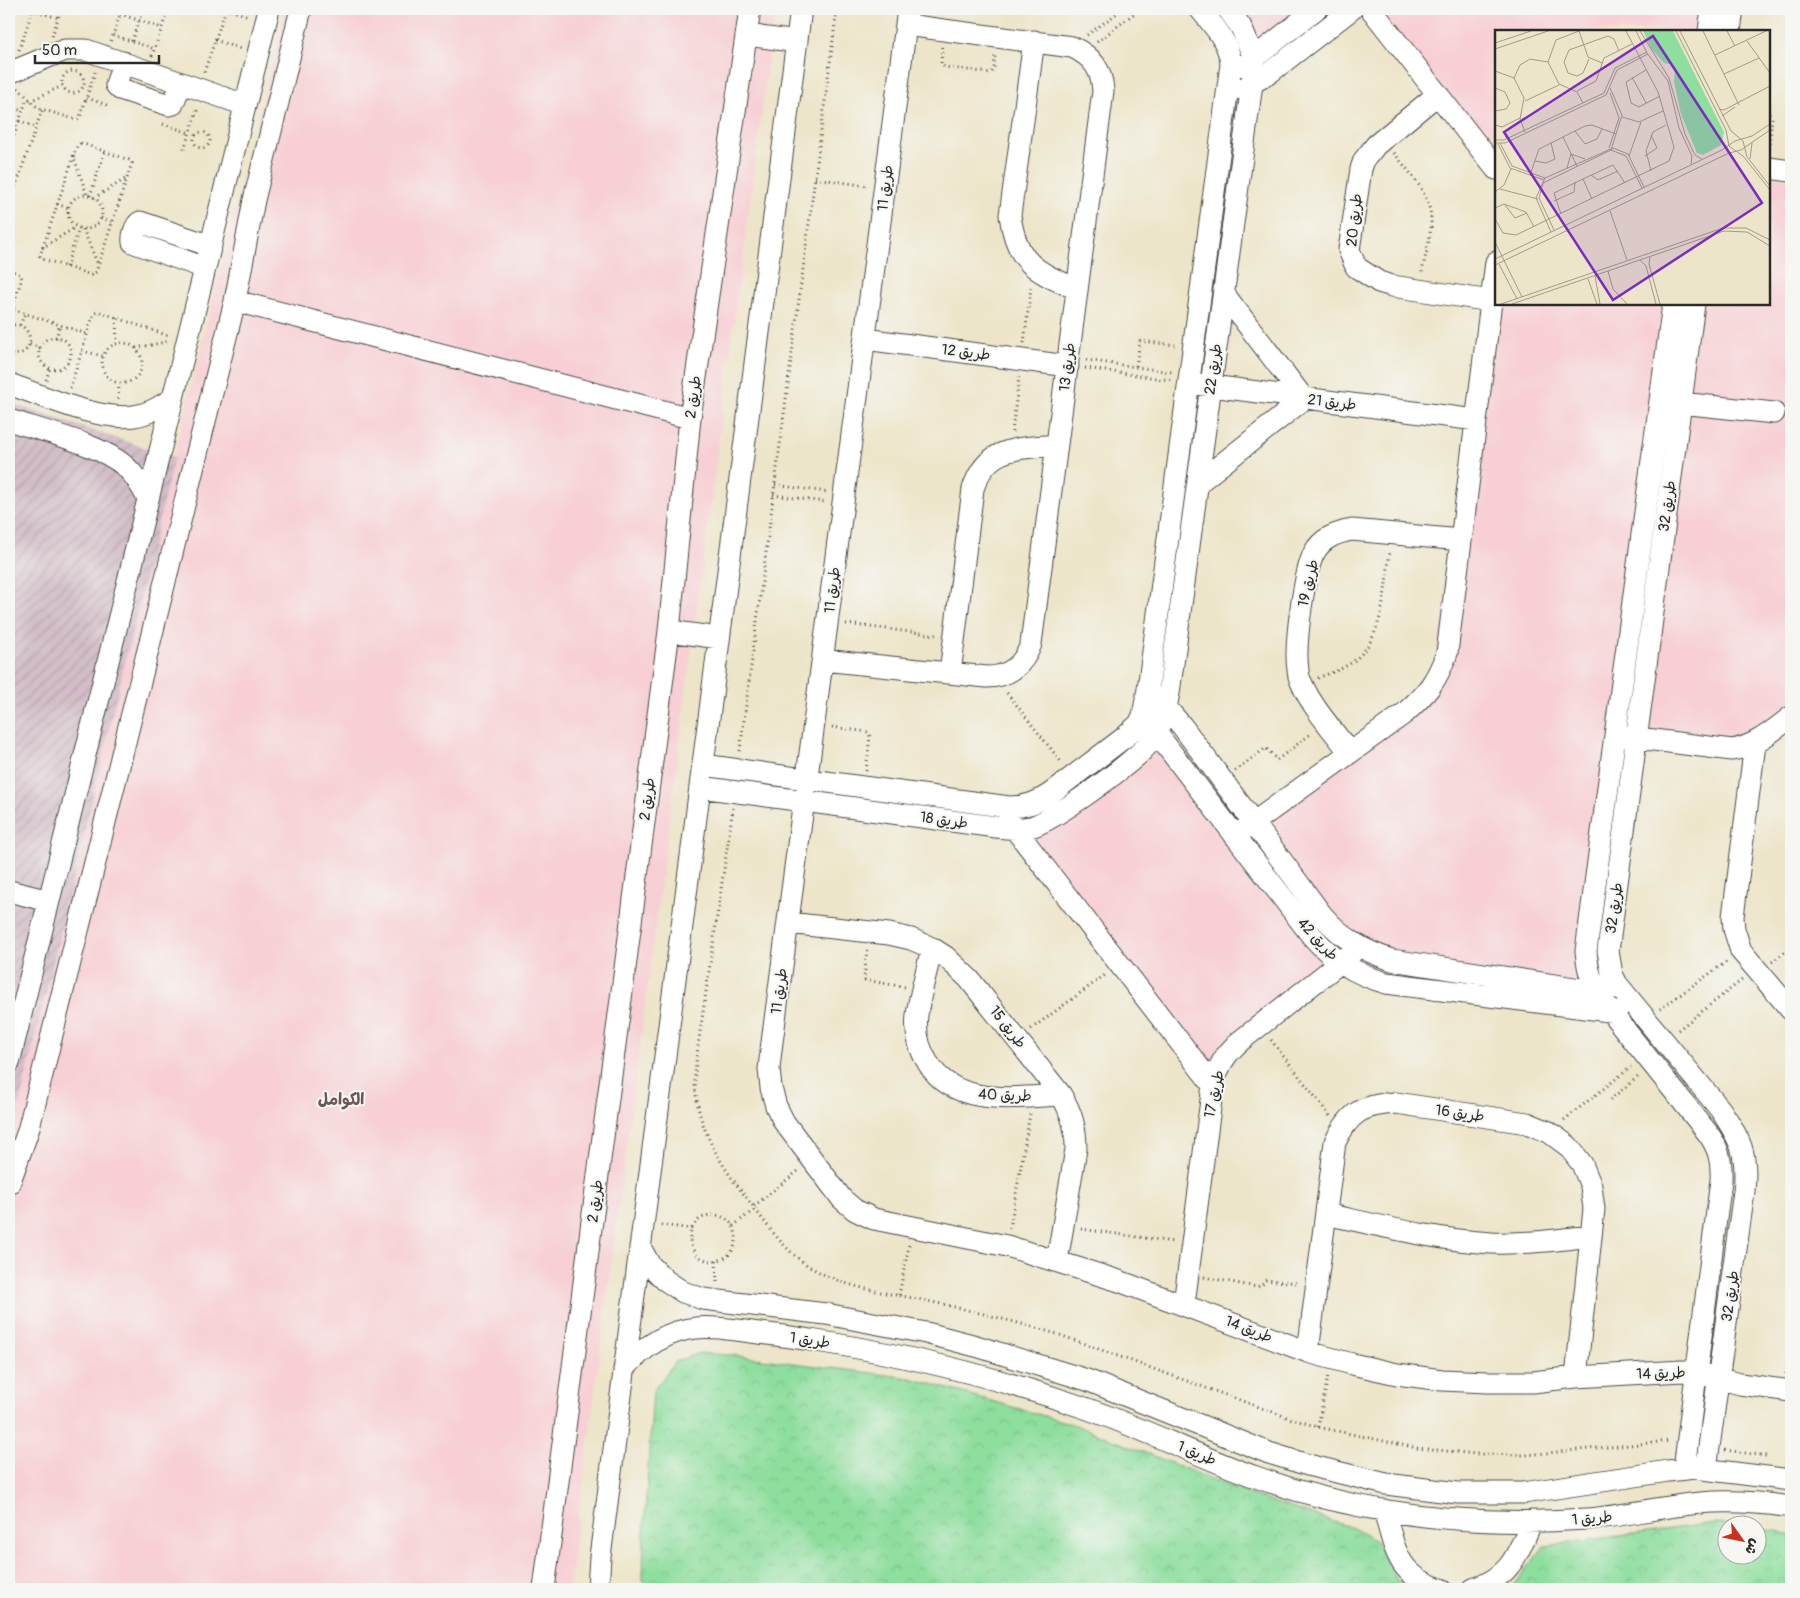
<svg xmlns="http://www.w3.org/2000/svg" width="1800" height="1598" font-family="Pangolin,'Playpen Sans Arabic',sans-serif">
<defs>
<pattern id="industrial-furrows" width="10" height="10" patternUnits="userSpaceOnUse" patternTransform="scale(1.25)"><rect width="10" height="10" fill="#d2bdc8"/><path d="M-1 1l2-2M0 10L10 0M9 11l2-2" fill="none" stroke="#b4a3ac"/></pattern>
<pattern id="park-crowns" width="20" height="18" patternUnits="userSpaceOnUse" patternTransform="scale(1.25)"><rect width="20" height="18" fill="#8ede9e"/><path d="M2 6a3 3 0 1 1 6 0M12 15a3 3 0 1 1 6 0" fill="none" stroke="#7bbf88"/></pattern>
</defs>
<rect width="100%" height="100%" fill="#f6f6f2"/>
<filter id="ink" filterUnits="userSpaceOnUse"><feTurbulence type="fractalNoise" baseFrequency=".02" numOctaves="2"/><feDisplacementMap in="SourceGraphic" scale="10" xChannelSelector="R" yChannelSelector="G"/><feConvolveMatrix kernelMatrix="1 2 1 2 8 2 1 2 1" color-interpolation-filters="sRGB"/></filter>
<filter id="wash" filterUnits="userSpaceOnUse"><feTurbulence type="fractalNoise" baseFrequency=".0096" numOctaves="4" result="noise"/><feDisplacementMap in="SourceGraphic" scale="20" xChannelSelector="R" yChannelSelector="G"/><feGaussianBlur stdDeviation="1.12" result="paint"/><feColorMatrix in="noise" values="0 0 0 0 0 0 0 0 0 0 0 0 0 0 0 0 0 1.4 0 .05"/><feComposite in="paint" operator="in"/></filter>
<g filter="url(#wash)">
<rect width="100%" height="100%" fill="#ede5c9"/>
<!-- built -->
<path fill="#f7cfd4" d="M 285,9 L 775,9 L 569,1589 L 9,1589 L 9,1136 L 21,1097 L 174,457 Z
M 1216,9 L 1335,9 L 1238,82 L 1242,52 L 1230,26 Z
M 1379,9 L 1722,9 L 1719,31 L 1496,31 L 1496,160 Z
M 1769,175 L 1791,180 L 1791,710 L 1744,743 L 1627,731 L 1597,949 L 1598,968 L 1615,1003 L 1364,966 L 1335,975 L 1239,1051 L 1210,1095 L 1020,818 L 1044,812 L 1124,751 L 1142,735 L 1156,713 L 1248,834 L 1429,698 L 1496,304 L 1769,304 Z"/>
<!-- industrial -->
<path fill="url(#industrial-furrows)" d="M 9,403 L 174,457 L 21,1097 L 9,1136 Z"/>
<!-- park -->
<path fill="url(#park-crowns)" stroke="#5c8464" d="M 699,1353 L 731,1355 L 910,1378 L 1073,1424 L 1254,1496 L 1353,1528 L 1376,1541 L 1398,1582 L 1413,1589 L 647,1589 L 643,1579 L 644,1531 L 653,1391 L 675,1362 Z
M 1714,1523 L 1731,1525 L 1728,1526 L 1728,1556 L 1758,1556 L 1758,1529 L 1791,1533 L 1791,1589 L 1508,1589 L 1516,1583 L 1544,1546 Z"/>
</g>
<g filter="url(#ink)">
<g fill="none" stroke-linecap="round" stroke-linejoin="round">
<defs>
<path id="minor" d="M 908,9 L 771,1050 L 769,1069 L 771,1088 L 776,1106 L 784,1122 L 842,1199 L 855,1210 L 874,1219 L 1007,1246 L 1119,1281 L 1308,1352 L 1352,1364 L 1397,1374 L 1442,1380 L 1487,1382 L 1533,1382 L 1576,1377 L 1682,1371 L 1696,1372 L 1740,1384 L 1791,1391
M 1371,9 L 1496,169
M 1709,31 L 1712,9
M 1730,31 L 1733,9
M 747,35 L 797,42
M 1034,41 L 1010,215 C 1016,263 1036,272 1077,289
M 123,62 L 116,85 L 120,89 L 169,105 L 173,104 L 181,83
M 1244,66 L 1316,9
M 9,73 L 65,50 L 86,50 L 245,105
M 1242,89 L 1268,74 L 1352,9
M 1438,94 L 1376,145 L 1364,160 L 1361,169 L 1349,250 L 1356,267 L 1379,282 L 1392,286 L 1491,301
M 1769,168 L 1791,171
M 205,268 L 135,243 L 133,242 C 132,236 135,225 140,222 L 211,246
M 235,301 L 690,418
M 1673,304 L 1586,951 C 1588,977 1595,990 1610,1011 L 1707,1132 C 1719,1148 1722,1161 1721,1180 L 1684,1469
M 1694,304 L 1608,951 L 1612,974 L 1617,984 L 1720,1109 C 1741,1140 1748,1154 1744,1191 L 1706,1469
M 865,339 L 1068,366
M 9,384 C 44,396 98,421 134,416 C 149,414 161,406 172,399
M 1196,384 L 1476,420
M 1681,403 L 1774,413
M 9,420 C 42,431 101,444 126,467 C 136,476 142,487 148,499
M 1198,483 L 1304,399 L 1224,294
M 669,631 L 719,638
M 823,660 L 987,677 C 1009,677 1024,664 1031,644 L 1103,91 C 1102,69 1092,56 1072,47 L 906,25
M 950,673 L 973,489 C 987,445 1018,449 1057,445
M 1158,698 L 1182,726 L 1322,915 C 1342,938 1363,951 1392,960 L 1607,993
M 1148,722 L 1312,936 C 1333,960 1355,974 1386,983 L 1617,1012
M 1622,736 L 1732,750 C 1756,746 1772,731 1791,717
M 1755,744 L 1733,917 L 1734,929 L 1741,951 L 1791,1010
M 1350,753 C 1334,731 1313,709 1302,684 C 1300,680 1298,674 1298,670 C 1294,646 1304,573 1314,553 C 1322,538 1336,533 1352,530 L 1461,540
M 703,765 L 1009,807 C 1025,807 1036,803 1050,794 L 1125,737 L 1139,724 L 1143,716 L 1148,689 L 1231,64 C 1229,42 1214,26 1200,9
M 700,787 L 996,827 C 1007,828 1019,830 1030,827 C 1051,823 1136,761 1149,743 C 1160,729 1166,710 1169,693 L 1252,84 L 1254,58 L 1241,27 L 1228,9
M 1008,820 L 1213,1085
M 1235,836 L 1405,713 C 1428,692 1436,682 1447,653 L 1496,262
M 9,891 L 49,901
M 788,923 L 889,934 L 911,939 L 932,948 L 946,957 L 969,979 L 1061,1095 C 1072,1113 1076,1128 1076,1149 L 1057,1261
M 932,948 C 927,970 920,993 917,1015 C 915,1032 919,1049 928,1063 C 955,1108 1017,1097 1061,1095
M 9,1063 L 269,9
M 9,1184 L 28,1131 L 235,301 L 254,200 L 301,9
M 1326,1214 C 1381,1226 1435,1240 1492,1243 C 1525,1244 1558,1240 1591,1236
M 640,1247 L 650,1265 L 665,1280 L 683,1292 L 703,1299 L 826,1314 L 926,1333 L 976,1346 L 1087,1380 L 1269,1453 L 1308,1465 L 1386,1484 L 1458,1493 L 1523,1493 L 1668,1471 L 1695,1468 L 1791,1480
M 1184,1304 L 1213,1085 C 1219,1065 1224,1056 1239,1042 L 1351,954
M 1308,1352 L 1335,1142 C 1350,1112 1362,1105 1396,1103 L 1527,1123 L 1549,1132 L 1568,1146 L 1582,1164 L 1591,1186 L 1594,1209 L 1576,1377
M 624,1369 C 643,1347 666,1331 696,1328 C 711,1326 728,1329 744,1331 C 766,1334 788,1336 810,1340 C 903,1354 993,1376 1082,1407 C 1141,1427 1197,1456 1256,1477 C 1362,1515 1475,1527 1586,1519 C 1628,1516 1670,1504 1713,1502 C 1739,1501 1765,1503 1791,1507
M 1384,1510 C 1395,1549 1397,1576 1441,1589
M 544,1589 L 669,631 L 690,418 L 750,9
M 598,1589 L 600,1557 L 801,9
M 1473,1589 C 1511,1577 1517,1555 1532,1521"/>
</defs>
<!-- minor casing -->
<use href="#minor" stroke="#484743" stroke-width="23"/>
<!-- path -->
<path stroke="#484743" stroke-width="3" stroke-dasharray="1 4" stroke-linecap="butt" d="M 226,9 L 249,16
M 32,10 L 58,18
M 120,14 L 162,28
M 113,35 L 155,49
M 1087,35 L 1123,9
M 52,36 L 61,9
M 215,40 L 241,49
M 111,41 L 122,9
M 132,41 L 143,9
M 1097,42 L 1140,9
M 942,47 L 941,64 L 944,67 L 991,73 L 994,69 L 995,55
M 19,50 L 33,9
M 152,56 L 167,13 L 166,9
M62 82a11 11 0 1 1 22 0a11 11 0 1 1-22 0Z
M 204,72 L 226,9
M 18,88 L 38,108 L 77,120 L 80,117 L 95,72
M 87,98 L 110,106
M 30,101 L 62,86
M 9,108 L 15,108 L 22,111
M 1769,114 L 1772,117 L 1769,152
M 19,121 L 36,127
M 163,124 L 190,133
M194 140a8 8 0 1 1 16 0a8 8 0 1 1-16 0Z
M 81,143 L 129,160 L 132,163 L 96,272 L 91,275 L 43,259 L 40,256 L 77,146 Z
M 184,149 L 198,108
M 9,150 L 27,99
M 1394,153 C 1409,172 1430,193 1431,219 C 1432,233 1425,257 1422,272
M 73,155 L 87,195
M 815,178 L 867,186
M68 212a17 17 0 1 1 34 0a17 17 0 1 1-34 0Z
M 90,196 L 105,151
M 94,198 L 127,178
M 57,204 L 68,208
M 9,206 L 42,110
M 101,218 L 113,222
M 83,229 L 98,265
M 42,248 L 76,227
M 66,267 L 79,229
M 9,270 L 20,274 L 22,278 L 12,309
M 9,308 L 87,334
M 116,318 L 117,343
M 20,325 L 25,313
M 9,326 C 33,317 40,359 9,354
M39 353a16 16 0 1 1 32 0a16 16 0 1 1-32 0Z
M 56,338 L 60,325
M102 363a20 20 0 1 1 40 0a20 20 0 1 1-40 0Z
M 1024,343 L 1031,287
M 30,344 L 40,348
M 136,348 L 170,341
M 82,351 L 103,356
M 1086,360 L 1172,372
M 1136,366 L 1140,341 L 1175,345
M 1085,368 L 1170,380
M 46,380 L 50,368
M 70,388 L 94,313 L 100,312 L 169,336
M 118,399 L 119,384
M 1012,432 L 1019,377
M 775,485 L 827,492
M 773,495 L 825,502
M 846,624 L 936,635
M 1318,678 C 1327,674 1338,671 1346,666 C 1385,645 1384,590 1390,552
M 1007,693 L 1062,763
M 832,727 L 868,732 L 870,736 L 866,771
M 740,751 L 837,9
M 1235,771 L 1266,748 L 1277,760 L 1312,733
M 733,808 L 698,1046 C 697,1058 694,1072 695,1084 C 697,1125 718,1161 743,1193 C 763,1219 783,1251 812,1268 C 848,1290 892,1293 932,1302 C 974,1311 1016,1322 1057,1334 L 1292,1419 L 1318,1427 L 1417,1448 L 1476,1454 L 1526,1455 L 1670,1441
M 867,950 L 864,979 L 865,980 L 905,987
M 1772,962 L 1791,947
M 1660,1009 L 1726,962
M 1031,1029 L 1105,975
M 1678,1030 L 1742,980
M 1271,1040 L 1330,1116
M 1610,1100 L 1639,1076
M 1564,1120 L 1631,1067
M 754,1206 L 798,1171
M690 1238a23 23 0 1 1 46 0a23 23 0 1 1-46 0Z
M 661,1225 L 693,1229
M 733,1226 L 755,1209
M 1010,1228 L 1030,1114
M 1081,1229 L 1174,1242
M 716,1261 L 717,1283
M 1204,1277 L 1257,1287 L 1262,1285 L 1266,1280 L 1299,1283
M 899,1295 L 909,1245
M 1786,1374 L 1791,1335
M 1318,1427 L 1328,1376
M 1725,1450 L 1766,1456"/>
<!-- minor -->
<use href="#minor" stroke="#fff" stroke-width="21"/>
</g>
</g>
<g text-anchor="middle" stroke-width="4" stroke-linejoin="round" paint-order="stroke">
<!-- street labels -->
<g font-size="15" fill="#2b2b2b" stroke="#f6f6f2">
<text transform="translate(885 188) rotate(-83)" y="5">طريق 11</text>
<text transform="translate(1354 220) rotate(-84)" y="5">طريق 20</text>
<text transform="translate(966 352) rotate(7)" y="5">طريق 12</text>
<text transform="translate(1067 367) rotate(-83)" y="5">طريق 13</text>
<text transform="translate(1213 369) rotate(-82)" y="5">طريق 22</text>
<text transform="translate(693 397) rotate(-82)" y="5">طريق 2</text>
<text transform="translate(1332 402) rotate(7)" y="5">طريق 21</text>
<text transform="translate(1667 506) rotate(-82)" y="5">طريق 32</text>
<text transform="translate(1308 583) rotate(-77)" y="5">طريق 19</text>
<text transform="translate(832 590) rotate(-83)" y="5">طريق 11</text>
<text transform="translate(647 799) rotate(-83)" y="5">طريق 2</text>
<text transform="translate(944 820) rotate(8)" y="5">طريق 18</text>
<text transform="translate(1614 908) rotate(-82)" y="5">طريق 32</text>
<text transform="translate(1318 939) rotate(47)" y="5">طريق 42</text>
<text transform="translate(779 991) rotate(-82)" y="5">طريق 11</text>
<text transform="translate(1008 1027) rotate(52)" y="5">طريق 15</text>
<text transform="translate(1214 1094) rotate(-78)" y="5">طريق 17</text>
<text transform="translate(1005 1095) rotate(2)" y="5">طريق 40</text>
<text transform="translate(1460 1113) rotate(8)" y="5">طريق 16</text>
<text transform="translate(595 1201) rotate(-83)" y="5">طريق 2</text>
<text transform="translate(1730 1296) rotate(-82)" y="5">طريق 32</text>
<text transform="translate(1249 1329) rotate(21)" y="5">طريق 14</text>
<text transform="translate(810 1340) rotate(8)" y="5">طريق 1</text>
<text transform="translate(1661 1373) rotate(-2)" y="5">طريق 14</text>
<text transform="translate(1197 1453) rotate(23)" y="5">طريق 1</text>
<text transform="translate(1592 1518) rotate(-5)" y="5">طريق 1</text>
</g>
<!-- neighbourhood labels -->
<g font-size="16" font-weight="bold" fill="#6c5857" stroke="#f6f6f2">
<text x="341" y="1105">الكوامل</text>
</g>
</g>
<!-- overview -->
<g transform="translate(1495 30)">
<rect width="275" height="275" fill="#ede5c9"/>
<path d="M 148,1 L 178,1 L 229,102 L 226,115 L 208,125 L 202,123 L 186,84 L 179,52 L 180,39 L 178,35 L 169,33 L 156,18 Z" fill="#8ede9e"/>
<path fill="none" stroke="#9f9b8a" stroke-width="1" d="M 84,1 L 61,10 L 53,32 L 64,54 L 82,62 L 88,73M 84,1 L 93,27 L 107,33M 141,1 L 152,23 L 173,51 L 184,98 L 197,126 L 196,134M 145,1 L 174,48 L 190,104 L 200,125 L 207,129M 181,1 L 231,100 L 234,116 L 248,126 L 275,160M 185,1 L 236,101 L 248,111 L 252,127 L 275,156M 208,1 L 244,75M 232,1 L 240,16M 252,11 L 275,43M 0,13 L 36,1M 0,19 L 53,1M 220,25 L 271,1M 94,29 L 88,43 L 82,46 L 73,43 L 69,32 L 74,20 L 113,6 L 119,9 L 124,21M 151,40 L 131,52 L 136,73 L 144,77 L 165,66M 0,41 L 19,48 L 29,68 L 25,89 L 30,102M 229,44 L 264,28M 137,47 L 151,73M 19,48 L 25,35 L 35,29 L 53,32M 0,58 L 10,62 L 15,73 L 11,79 L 0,81M 115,58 L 127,85 L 116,120M 82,61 L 101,51 L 109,28 L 137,14M 30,71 L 64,55M 224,79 L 229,80 L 275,56M 227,86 L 240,77M 127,87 L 144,92 L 168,81M 0,95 L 7,97 L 25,88M 80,101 L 90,114 L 102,109 L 107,99M 68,107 L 82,136M 0,110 L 9,110 L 109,63 L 120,38 L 152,22M 0,113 L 10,113 L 111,65 L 122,40 L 153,24M 5,113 L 17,136 L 50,148M 3,114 L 15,138 L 49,150M 114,118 L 124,88 L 115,63M 116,120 L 131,126 L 147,158M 134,126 L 146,92M 150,126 L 162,118 L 156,105M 255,129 L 257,113M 40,131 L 51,133 L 60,129 L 56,113M 72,138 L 76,124 L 90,129M 156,141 L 151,121 L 158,102 L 171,95M 35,145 L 44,119 L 90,96 L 97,95 L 121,104M 96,145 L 103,150 L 123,141M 88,149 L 97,169M 5,159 L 43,169M 0,162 L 9,155 L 16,139M 59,171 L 79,162 L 80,152M 10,175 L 20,188 L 32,183M 0,178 L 9,174 L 31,182 L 39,197M 115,181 L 132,230M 66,184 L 59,163 L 88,149 L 118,135 L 130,153M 0,189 L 8,203 L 21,205 L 174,131 L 179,117 L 163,62 L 131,1M 59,200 L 44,168 L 48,153 L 116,120M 56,202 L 41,168 L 50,148 L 118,118 L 133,124 L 149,157M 0,212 L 27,267M 155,227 L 154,234 L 165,274M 0,229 L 227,120 L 240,111 L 257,106 L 275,94M 145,230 L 151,236 L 161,274M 4,234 L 22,269M 0,235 L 234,123 L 246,120 L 275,100M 113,241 L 118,259 L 132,274M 100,246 L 105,274M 93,249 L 102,274M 6,274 L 228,198 L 251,198 L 275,210M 17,274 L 229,201 L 252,202 L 275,216"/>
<path fill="#7b2cbf" fill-opacity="0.15" stroke="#7b2cbf" stroke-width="2.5" d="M 158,6 L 267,173 L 118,270 L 9,102 Z"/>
<rect width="275" height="275" fill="none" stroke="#2b2b2b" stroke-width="2.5"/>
</g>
<!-- margin -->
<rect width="1800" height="1598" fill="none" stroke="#f6f6f2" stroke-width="30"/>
<!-- north arrow -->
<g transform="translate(1742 1540) rotate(123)"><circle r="24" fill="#f6f6f2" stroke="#a5a5a2"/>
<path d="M0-4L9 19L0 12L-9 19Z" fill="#c8321e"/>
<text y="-8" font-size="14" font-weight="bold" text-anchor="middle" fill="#2b2b2b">ش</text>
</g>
<!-- scale -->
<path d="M35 55v8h124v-8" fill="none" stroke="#2b2b2b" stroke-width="2.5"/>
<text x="42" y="55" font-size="15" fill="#2b2b2b" stroke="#f6f6f2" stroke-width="4" paint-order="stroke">50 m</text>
</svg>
